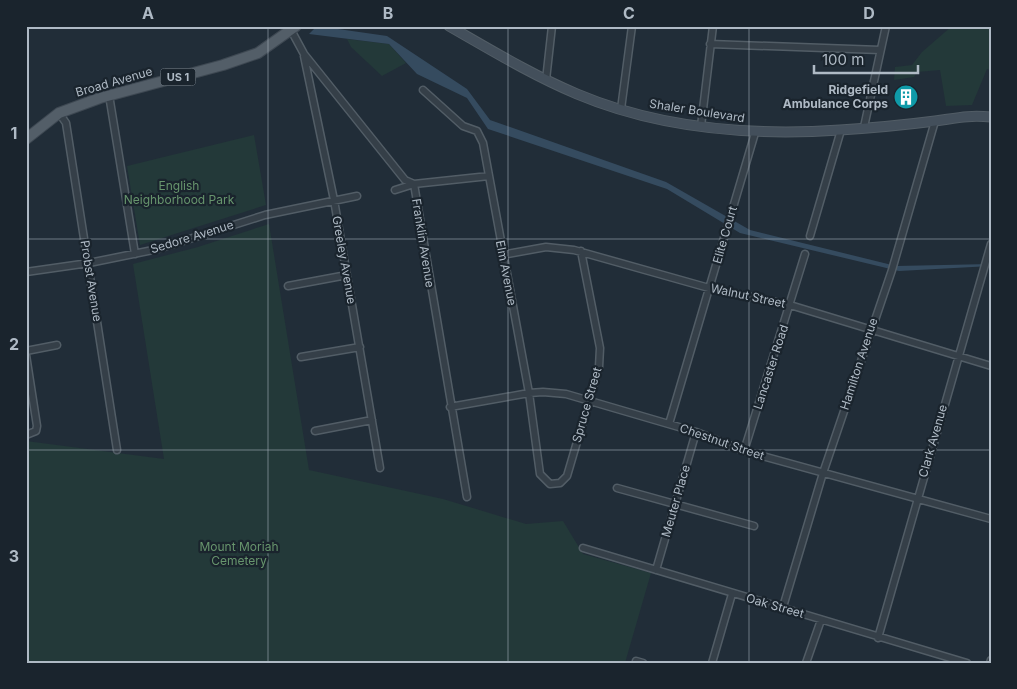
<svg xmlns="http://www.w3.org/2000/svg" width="1017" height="689" font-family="Inter,sans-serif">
<rect width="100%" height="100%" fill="#212d38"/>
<!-- green -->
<path fill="#233939" d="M 952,26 L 991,27 L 991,70 L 987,69 L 972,105 L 946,106 L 940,70 L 917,72 L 914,77 L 894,80 L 895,67 L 912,65 L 922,52 Z
M 347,39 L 389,44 L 406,63 L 382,76 L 351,47 Z
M 254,135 L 266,205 L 140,245 L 127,166 Z
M 269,224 L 309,470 L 443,499 L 526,524 L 563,521 L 583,554 L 651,573 L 625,663 L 26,663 L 26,441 L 164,459 L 133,264 L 198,247 Z"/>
<!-- water -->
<path fill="#354b5f" d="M 317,26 L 387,36 L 467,89 L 490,120 L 666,182 L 750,230 L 896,266 L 991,264 L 991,266 L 899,271 L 740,233 L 667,189 L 488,129 L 467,98 L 417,74 L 389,44 L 309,34 Z"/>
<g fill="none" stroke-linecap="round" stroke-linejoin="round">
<defs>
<path id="street" d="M 291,30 L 304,54 L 405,180 L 414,184 L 467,497
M 710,44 L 880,50
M 304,56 L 334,200 L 380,468
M 546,80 L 552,26
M 423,90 L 463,126 L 477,131 L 483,143 L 529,393 L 540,474 L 550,484 L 560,483 L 567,476 L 599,367 L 600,348 L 581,251
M 109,95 L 135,254
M 621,109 L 632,26
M 59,113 L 66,123 L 117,450
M 701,126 L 713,26
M 864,127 L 886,26
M 395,190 L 414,184 L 489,176
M 810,236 L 841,130
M 502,255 L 546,247 L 574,250 L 709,288 L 790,305 L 991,366
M 26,272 L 89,263 L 158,249 L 265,215 L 357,196
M 288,286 L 347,275
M 26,351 L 57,345
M 26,355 L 37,426 L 36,431 L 26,435
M 301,357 L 360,347
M 450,407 L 529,393 L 543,392 L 566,394 L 696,432 L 744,451 L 991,519
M 669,424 L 755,133
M 315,431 L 372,420
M 744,451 L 805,254
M 617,488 L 754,526
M 583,548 L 967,663
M 656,570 L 696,432
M 783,607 L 823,473 L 892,270 L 935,121
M 878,638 L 991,244
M 636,661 L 643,663
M 712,663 L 732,594
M 806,663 L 821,620
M 990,663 L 991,660"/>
<path id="secondary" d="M 449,26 C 491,50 532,75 577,94 C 660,129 751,136 840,130 C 871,128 904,125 935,121 C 957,118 967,115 991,117"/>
<path id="primary" d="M 26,139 L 59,113 L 100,98 L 223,65 L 258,53 L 296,26"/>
</defs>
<!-- street casing -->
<use href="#street" stroke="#525d66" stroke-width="9"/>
<!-- secondary casing -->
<use href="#secondary" stroke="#525d66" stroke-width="11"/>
<!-- primary casing -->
<use href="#primary" stroke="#3e4852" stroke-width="12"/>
<!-- street -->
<use href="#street" stroke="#353f48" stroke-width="6"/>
<!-- secondary -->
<use href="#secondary" stroke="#434f5b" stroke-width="9"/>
<!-- primary -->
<use href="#primary" stroke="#535e68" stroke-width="10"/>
</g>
<!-- grid -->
<path fill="none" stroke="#afbac5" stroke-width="1" stroke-opacity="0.55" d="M 268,26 L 268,663M 508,26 L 508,663M 749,26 L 749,663M 26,239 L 991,239M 26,450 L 991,450"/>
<!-- icons -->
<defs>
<symbol id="building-disc" viewBox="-11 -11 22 22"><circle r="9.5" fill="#0f9aa8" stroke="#1a242d"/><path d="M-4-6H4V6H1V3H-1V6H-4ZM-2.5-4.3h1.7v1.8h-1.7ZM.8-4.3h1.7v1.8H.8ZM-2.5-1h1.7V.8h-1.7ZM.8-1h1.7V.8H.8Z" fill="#fff"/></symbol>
</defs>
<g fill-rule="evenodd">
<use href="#building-disc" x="892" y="83" width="28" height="28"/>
</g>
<g text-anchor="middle" stroke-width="4.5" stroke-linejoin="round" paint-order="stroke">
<!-- shield labels -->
<rect fill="#1a242d" stroke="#828d97" stroke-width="1" x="160.5" y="68.5" width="35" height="17" rx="4"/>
<g font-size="11" font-weight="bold" fill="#afbac5">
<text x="178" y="81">US 1</text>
</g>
<!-- street labels -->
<g font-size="12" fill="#afbac5" stroke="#1a242d">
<text transform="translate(114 82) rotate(-16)" y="4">Broad Avenue</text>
<text transform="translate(697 111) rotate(9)" y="4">Shaler Boulevard</text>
<text transform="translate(725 235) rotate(-74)" y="4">Elite Court</text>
<text transform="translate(192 237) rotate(-17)" y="4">Sedore Avenue</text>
<text transform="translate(423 243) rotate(81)" y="4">Franklin Avenue</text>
<text transform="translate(344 260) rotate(80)" y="4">Greeley Avenue</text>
<text transform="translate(506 273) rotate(79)" y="4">Elm Avenue</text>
<text transform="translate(91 281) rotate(81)" y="4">Probst Avenue</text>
<text transform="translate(748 296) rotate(12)" y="4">Walnut Street</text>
<text transform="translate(859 364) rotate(-72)" y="4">Hamilton Avenue</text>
<text transform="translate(771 367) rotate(-72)" y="4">Lancaster Road</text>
<text transform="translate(587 405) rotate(-74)" y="4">Spruce Street</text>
<text transform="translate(933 441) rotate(-74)" y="4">Clark Avenue</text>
<text transform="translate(722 442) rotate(19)" y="4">Chestnut Street</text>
<text transform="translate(676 501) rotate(-74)" y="4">Meuter Place</text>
<text transform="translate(775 606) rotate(16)" y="4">Oak Street</text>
</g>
<!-- poi labels -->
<g font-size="12" font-weight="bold" fill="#afbac5" stroke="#1a242d" text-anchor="end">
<text x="888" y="94">Ridgefield<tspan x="888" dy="14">Ambulance Corps</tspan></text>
</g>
<!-- park labels -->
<g font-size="12" fill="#67956d" stroke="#1a242d">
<text x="179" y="190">English<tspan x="179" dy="14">Neighborhood Park</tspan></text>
<text x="239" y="551">Mount Moriah<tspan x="239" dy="14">Cemetery</tspan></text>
</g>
</g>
<!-- border -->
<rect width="1017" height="689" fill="none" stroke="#1a242d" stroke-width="55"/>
<!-- scale -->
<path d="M814 65v8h104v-8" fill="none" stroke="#afbac5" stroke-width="2.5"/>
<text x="822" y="65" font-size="15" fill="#afbac5" stroke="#1a242d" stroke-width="4" paint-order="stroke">100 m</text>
<rect x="28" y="28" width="962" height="634" fill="none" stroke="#afbac5" stroke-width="2"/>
<g font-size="16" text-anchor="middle" font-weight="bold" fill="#afbac5">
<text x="148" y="19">A</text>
<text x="388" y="19">B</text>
<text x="629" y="19">C</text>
<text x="869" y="19">D</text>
<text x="14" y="139">1</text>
<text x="14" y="350">2</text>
<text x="14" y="562">3</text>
</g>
</svg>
